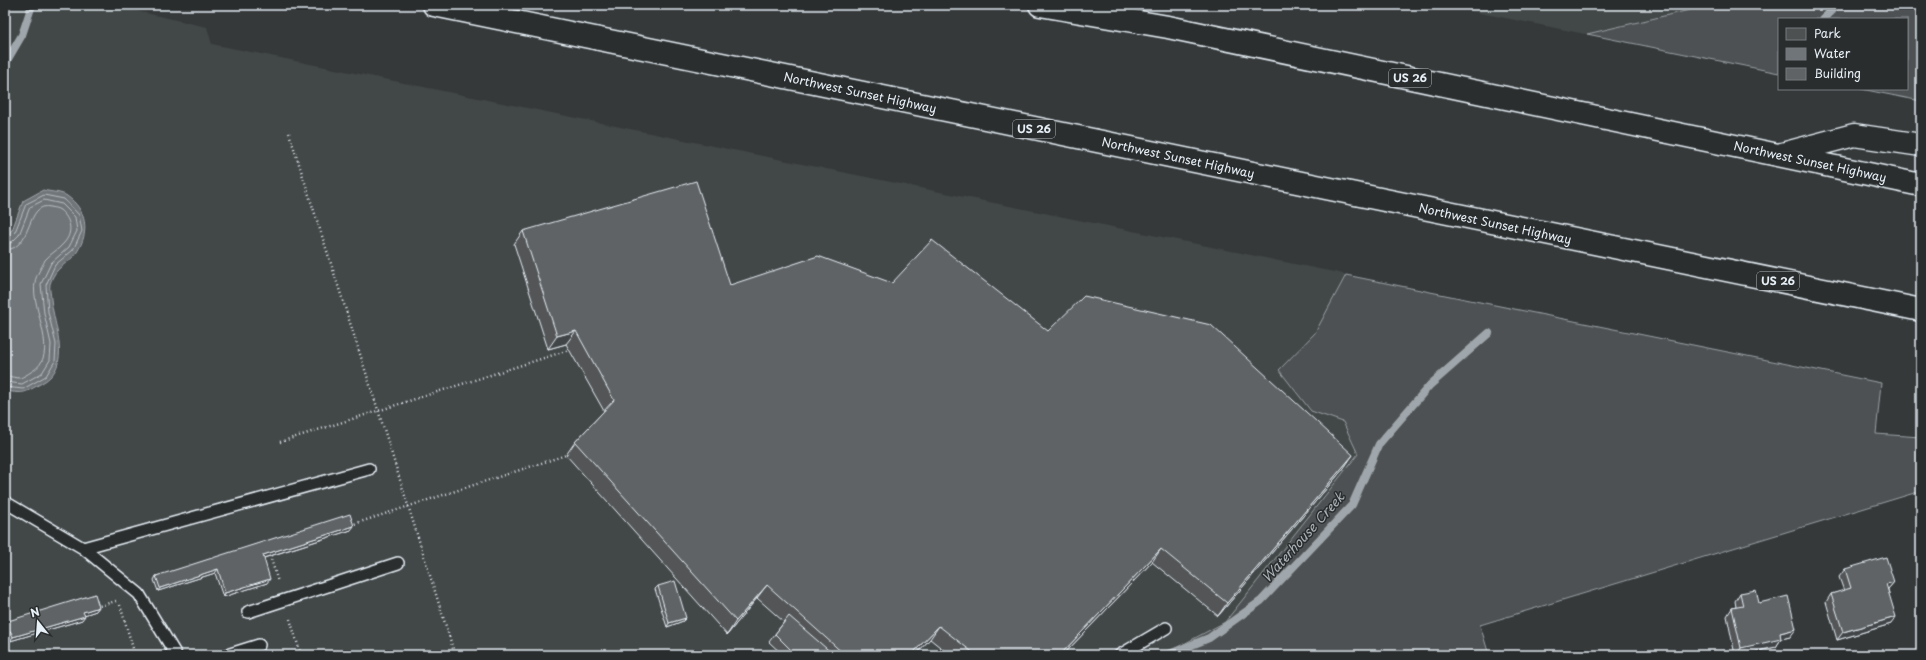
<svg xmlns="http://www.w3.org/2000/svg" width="1926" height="660" font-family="'Playpen Sans',sans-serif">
<rect width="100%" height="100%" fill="#35393a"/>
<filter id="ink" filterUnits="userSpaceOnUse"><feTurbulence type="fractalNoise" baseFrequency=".025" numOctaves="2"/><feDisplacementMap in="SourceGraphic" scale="8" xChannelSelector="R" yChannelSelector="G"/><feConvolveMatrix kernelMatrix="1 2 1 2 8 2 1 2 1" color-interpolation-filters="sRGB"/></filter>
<g filter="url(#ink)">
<!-- built -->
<path fill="#424647" d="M 5,5 L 111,5 L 207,27 L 212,44 L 1881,383 L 1876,434 L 1921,437 L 1921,491 L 1328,655 L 5,655 Z
M 1440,5 L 1921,5 L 1921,101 L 1861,89 L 1907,89 L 1907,19 L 1779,19 L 1779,73 Z"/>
<!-- green -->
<path fill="#4d5152" stroke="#9aa1a5" d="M 1702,5 L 1921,5 L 1921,101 L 1861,89 L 1907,89 L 1907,19 L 1779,19 L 1779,73 L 1587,34 L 1698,8 Z
M 1346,275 L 1881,383 L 1876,434 L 1921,437 L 1921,491 L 1480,625 L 1489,655 L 1163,655 L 1225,622 L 1358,454 L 1343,422 L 1311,411 L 1279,370 L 1315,333 Z"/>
<!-- water -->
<path fill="#707579" stroke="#a0a7ac" d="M 43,190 C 50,192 62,192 67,196 C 87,210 90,232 77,252 C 69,264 55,266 50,284 C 49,289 51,295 51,299 C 54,327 73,366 42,383 C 24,393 26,394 5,391 L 5,236 L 12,230 L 23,201 Z"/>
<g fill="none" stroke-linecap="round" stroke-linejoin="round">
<!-- shore -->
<path stroke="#b8bfc5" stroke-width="1" d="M 5,239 L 9,238 L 15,232 L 26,204 L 44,195 L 64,199 L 79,215 L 82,231 L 73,250 L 55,265 L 46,285 L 48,312 L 56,344 L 55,361 L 46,376 L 23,389 L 5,387
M 5,244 L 11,243 L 19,235 L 30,207 L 44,200 L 62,204 L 75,217 L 77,231 L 69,247 L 51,263 L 41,284 L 44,313 L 51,344 L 50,360 L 42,373 L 22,384 L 5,382
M 5,250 C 34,249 25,201 51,207 C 54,208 57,208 60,210 C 71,219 74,233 63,244 C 58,250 50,254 45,260 C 42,267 36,275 35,282 C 30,310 62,355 31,372 C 28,374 23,377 20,378 C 15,378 10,376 5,376"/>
<!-- stream -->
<path stroke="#a0a7ac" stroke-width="8" d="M 1823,19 L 1837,5
M 5,64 L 22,35 L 32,5
M 1167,655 L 1209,638 L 1261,601 L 1352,505 L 1379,444 L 1430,385 L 1489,333"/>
<defs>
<path id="lane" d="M 5,502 L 83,548 L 139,594 L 176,655
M 83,548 L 369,469
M 248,612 L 398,563
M 227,655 L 259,645
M 1120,655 L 1166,628"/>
<path id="highway" d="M 434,5 L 1921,310
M 1040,5 L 1168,27 L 1921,185
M 1782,154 L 1854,135 L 1921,145"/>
</defs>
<!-- lane casing -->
<use href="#lane" stroke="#e8f1f8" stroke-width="14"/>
<!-- highway casing -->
<use href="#highway" stroke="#e8f1f8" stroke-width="25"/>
<!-- path -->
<path stroke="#e8f1f8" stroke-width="2.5" stroke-dasharray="1 3" stroke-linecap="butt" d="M 289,133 L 378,410 L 455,655
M 280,442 L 569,350
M 351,525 L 566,455
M 269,552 L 278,582
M 120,605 L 135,655
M 96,607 L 116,601
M 290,619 L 301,655"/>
<!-- lane -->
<use href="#lane" stroke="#2a2d2e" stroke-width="11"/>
<!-- highway -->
<use href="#highway" stroke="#2a2d2e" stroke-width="22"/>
</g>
<!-- wall -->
<path fill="#525557" stroke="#e8f1f8" d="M 523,231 L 730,285 L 892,283 L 1048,331 L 1344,468 L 1218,616 L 1152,562 L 1063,655 L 950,655 L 930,639 L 915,655 L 783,655 L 769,642 L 784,622 L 757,598 L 727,635 L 566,455 L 575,442 L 604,411 L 566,344 L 548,349 L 514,244 Z
M 351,530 L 264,558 L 267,583 L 223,597 L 215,573 L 158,591 L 154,580 L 156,576 Z
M 1845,569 L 1894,582 L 1888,589 L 1891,624 L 1837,640 L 1826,602 L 1831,594 L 1844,591 L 1839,577 Z
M 658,586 L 683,621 L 667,627 L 655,589 Z
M 1740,593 L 1759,603 L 1790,637 L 1781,639 L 1776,647 L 1739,655 L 1735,655 L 1727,616 L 1732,608 L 1736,607 L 1735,601 Z
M 99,607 L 96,611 L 84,615 L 82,620 L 10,641 L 8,636 L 5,637 L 5,622 Z"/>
<!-- shaded-wall -->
<path fill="#424547" stroke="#e8f1f8" d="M 576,331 L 566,344 L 548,349 L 557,336 Z
M 1353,455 L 1344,468 L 1218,616 L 1227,603 Z
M 354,526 L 351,530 L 260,559 L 263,555 Z
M 1161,549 L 1152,562 L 1063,655 L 1060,655 Z
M 218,569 L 215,573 L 158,591 L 160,588 Z
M 270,579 L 267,583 L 223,597 L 225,593 Z
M 1894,582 L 1888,589 L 1881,591 L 1886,584 Z
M 767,585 L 757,598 L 727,635 L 736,621 Z
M 99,607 L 96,611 L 81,616 L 83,612 Z
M 85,616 L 82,620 L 10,641 L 13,637 Z
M 1896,617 L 1891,624 L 1837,640 L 1843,632 Z
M 686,618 L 683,621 L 667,627 L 669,623 Z
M 939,626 L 930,639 L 915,655 L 911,655 Z
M 1796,629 L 1790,637 L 1781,639 L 1776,647 L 1739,655 L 1736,655 L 1741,648 L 1780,633 Z
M 11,632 L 8,636 L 5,637 L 5,634 Z"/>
<!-- building -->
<path fill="#5f6365" stroke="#e8f1f8" d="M 696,181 L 730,285 L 818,256 L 892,283 L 932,240 L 1048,331 L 1084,296 L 1211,325 L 1353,455 L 1227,603 L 1161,549 L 1060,655 L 976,655 L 939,626 L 911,655 L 845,655 L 767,585 L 736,621 L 575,442 L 614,400 L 576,331 L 557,336 L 523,231 Z
M 350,514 L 354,526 L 263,555 L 270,579 L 225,593 L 218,569 L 160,588 L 156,576 Z
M 1886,557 L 1894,582 L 1886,584 L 1896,617 L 1843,632 L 1831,594 L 1851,588 L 1845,569 Z
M 675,581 L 686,618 L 669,623 L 658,586 Z
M 1756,590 L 1759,603 L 1788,596 L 1796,629 L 1780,633 L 1781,639 L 1741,648 L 1732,608 L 1743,606 L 1740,593 Z
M 95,594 L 99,607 L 83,612 L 85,616 L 13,637 L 11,632 L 5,634 L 5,622 Z
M 789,616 L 834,655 L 796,655 L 775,634 Z"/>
</g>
<g text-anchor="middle" stroke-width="3" stroke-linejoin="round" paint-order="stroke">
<!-- shield labels -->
<g fill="#2a2d2e" stroke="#afb6bb" stroke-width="1">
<rect x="1389" y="69" width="42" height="18" rx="3"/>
<rect x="1013" y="120" width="42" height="18" rx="3"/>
<rect x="1757" y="272" width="42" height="18" rx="3"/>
</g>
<g font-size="11" font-weight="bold" fill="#e8f1f8">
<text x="1410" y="82">US 26</text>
<text x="1034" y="133">US 26</text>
<text x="1778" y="285">US 26</text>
</g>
<!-- street labels -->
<g font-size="12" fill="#e8f1f8" stroke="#2a2d2e">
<text transform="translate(860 93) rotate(12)" y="4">Northwest Sunset Highway</text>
<text transform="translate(1178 158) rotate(12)" y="4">Northwest Sunset Highway</text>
<text transform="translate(1810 162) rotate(12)" y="4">Northwest Sunset Highway</text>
<text transform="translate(1495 224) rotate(12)" y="4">Northwest Sunset Highway</text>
</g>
<!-- water labels -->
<g font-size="13" font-style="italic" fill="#acb3b8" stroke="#2a2d2e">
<text transform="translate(1303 537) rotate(-48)" y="5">Waterhouse Creek</text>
</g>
</g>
<!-- margin -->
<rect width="1926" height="660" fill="none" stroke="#2a2d2e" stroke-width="20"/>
<rect x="10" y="10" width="1906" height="640" fill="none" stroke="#e8f1f8" stroke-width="1.5" filter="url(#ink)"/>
<!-- legend -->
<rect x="1778" y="18" width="130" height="72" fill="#2a2d2e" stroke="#767b7f"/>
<rect x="1786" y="28" width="20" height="12" fill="#4d5152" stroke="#767b7f"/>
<text x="1814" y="38" font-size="12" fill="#e8f1f8">Park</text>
<rect x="1786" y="48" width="20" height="12" fill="#707579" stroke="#767b7f"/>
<text x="1814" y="58" font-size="12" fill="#e8f1f8">Water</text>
<rect x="1786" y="68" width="20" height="12" fill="#5f6365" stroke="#767b7f"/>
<text x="1814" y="78" font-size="12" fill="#e8f1f8">Building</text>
<!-- north arrow -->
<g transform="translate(38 622) rotate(343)" stroke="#2a2d2e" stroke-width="3" paint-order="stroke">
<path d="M0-3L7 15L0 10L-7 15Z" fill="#e8f1f8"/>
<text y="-6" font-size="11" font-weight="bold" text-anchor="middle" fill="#e8f1f8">N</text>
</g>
</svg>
